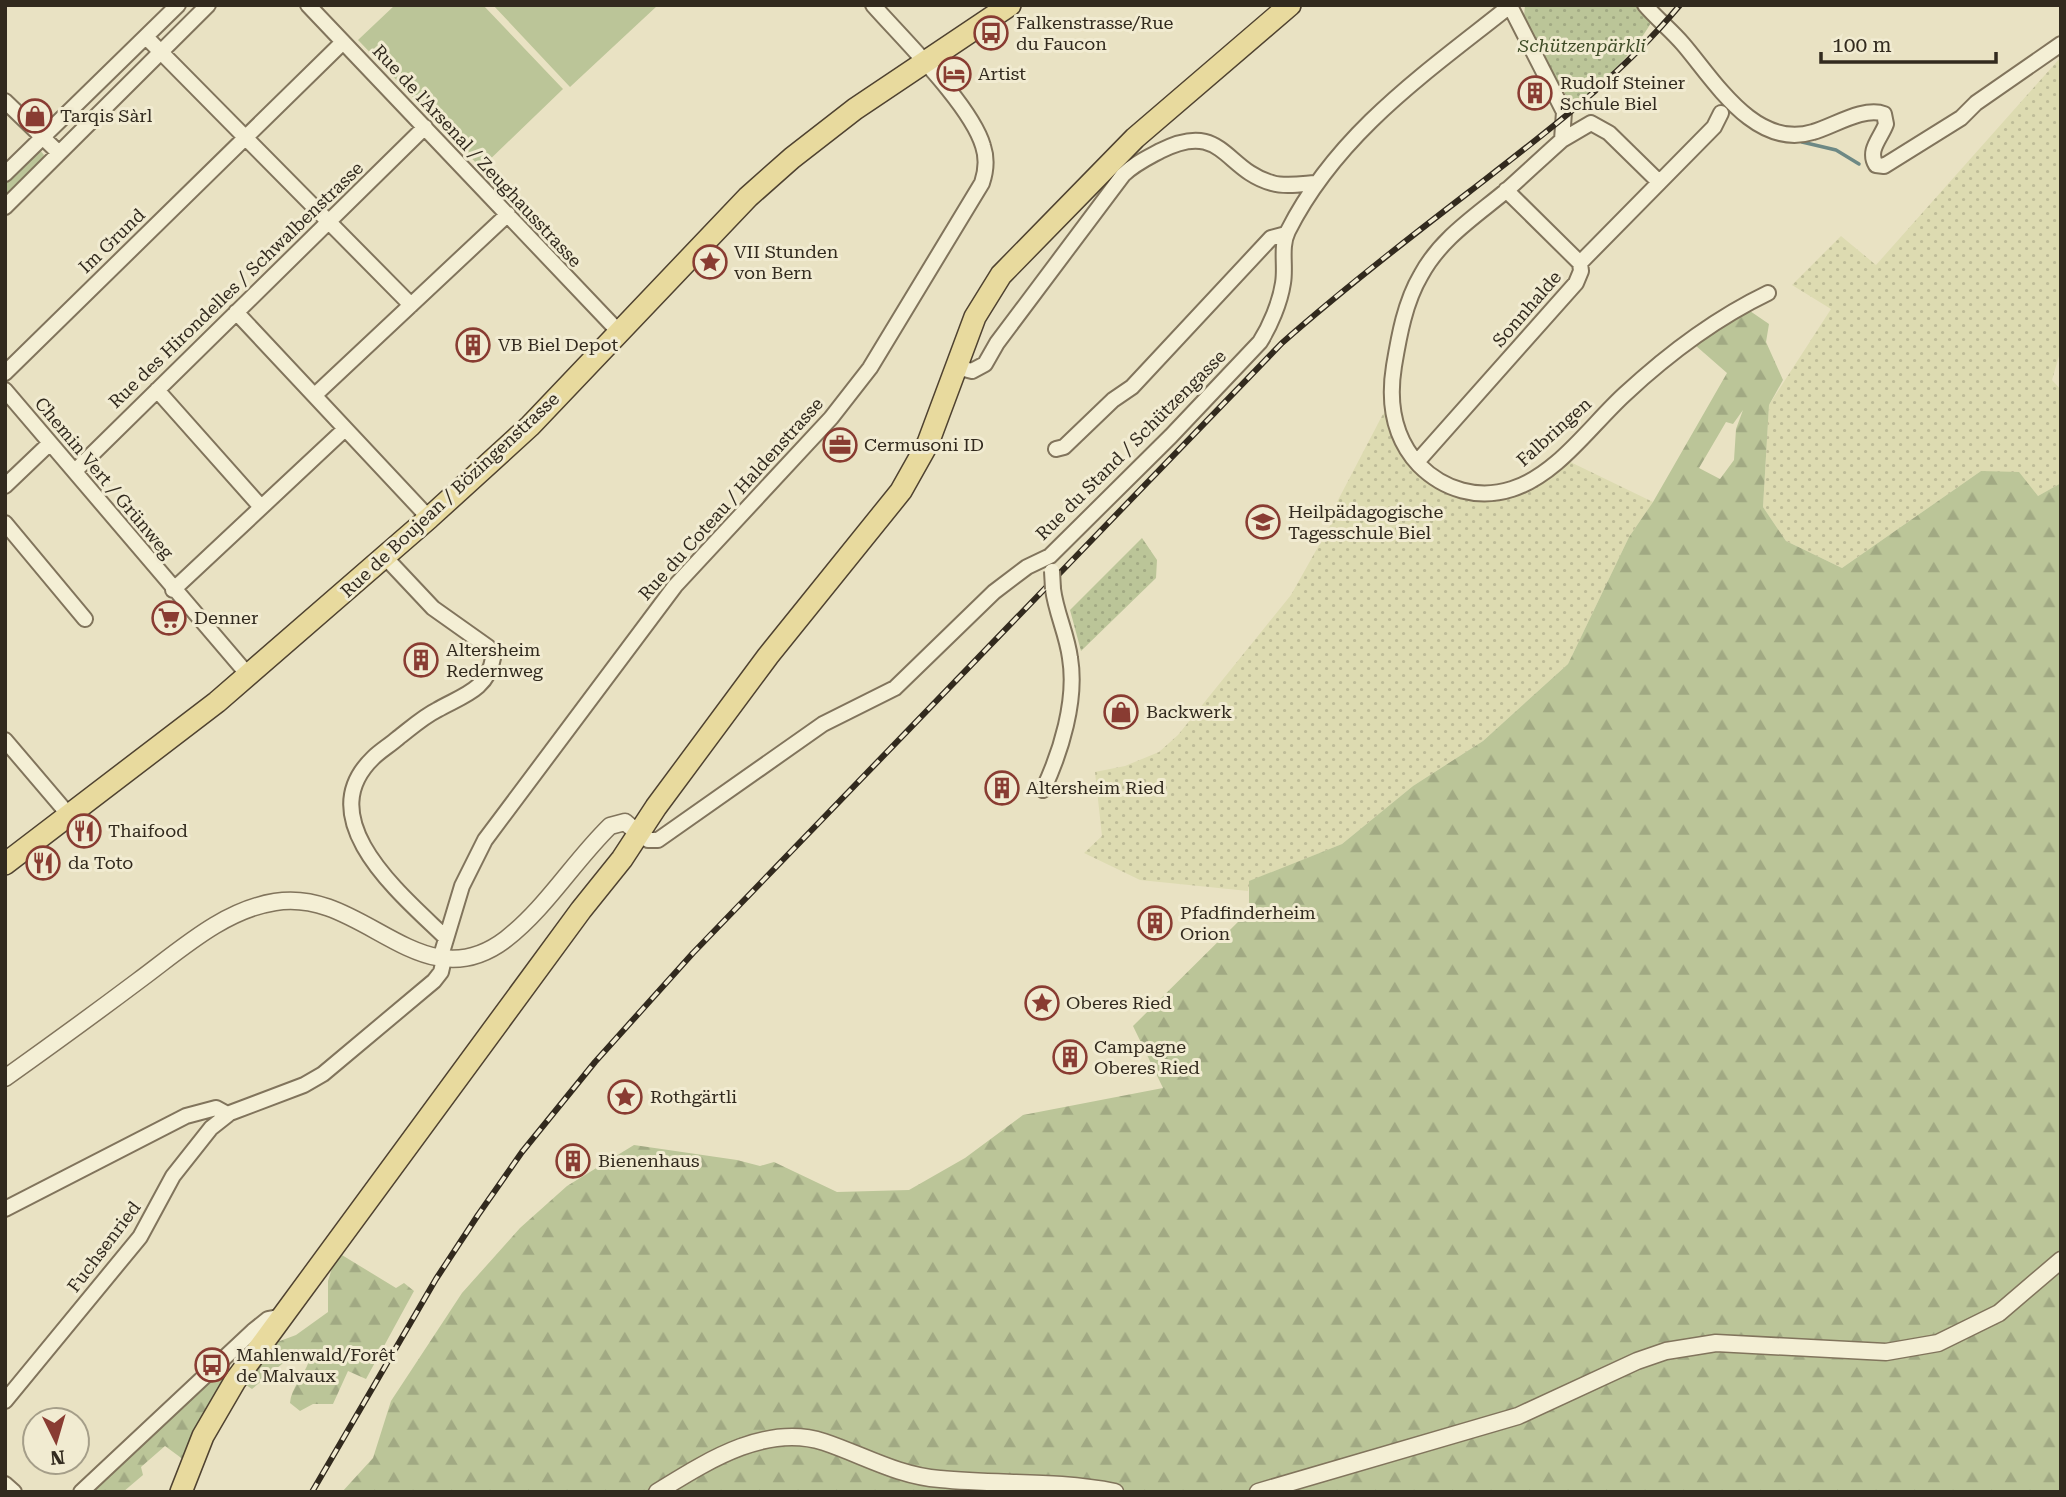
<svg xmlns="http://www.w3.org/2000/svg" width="2066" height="1497" font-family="'Roboto Serif',serif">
<defs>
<pattern id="farmland-dots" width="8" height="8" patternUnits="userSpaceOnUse" patternTransform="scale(1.75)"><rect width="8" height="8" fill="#dddbb1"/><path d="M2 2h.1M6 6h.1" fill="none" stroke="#bebc98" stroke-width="1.8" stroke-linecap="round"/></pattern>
<pattern id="forest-firs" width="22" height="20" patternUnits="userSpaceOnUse" patternTransform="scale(1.75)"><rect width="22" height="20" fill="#bbc598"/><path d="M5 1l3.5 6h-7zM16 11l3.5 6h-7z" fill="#a1a983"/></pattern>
<pattern id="park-dots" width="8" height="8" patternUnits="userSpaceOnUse" patternTransform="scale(1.75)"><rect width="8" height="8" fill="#bbc598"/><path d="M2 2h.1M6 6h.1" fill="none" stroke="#a1a983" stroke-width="1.8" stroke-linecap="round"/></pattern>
</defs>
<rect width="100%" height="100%" fill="#e9e2c3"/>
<!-- farmland -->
<path fill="url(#farmland-dots)" d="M 2061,57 L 2061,349 L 2052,380 L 2061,390 L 2061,483 L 2038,496 L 1981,471 L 1842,568 L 1786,541 L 1763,507 L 1769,405 L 1831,309 L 1792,285 L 1841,236 L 1876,265 Z
M 1392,411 L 1432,476 L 1498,492 L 1560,457 L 1653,502 L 1629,537 L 1568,664 L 1483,741 L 1413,786 L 1342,844 L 1250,881 L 1248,891 L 1140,880 L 1084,853 L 1102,836 L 1095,772 L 1125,766 L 1159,752 L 1178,735 L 1291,595 L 1332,522 L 1336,504 L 1383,414 Z"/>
<!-- grass -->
<path fill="#bbc598" d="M 395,5 L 483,5 L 563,89 L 481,168 L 358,40 Z
M 493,5 L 656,5 L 657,6 L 570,87 Z
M 39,149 L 44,155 L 41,162 L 5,198 L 5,180 Z"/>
<!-- forest -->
<path fill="url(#forest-firs)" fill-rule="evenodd" d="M 1750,311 L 1769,324 L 1766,342 L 1783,380 L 1769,405 L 1763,507 L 1786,541 L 1842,568 L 1981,471 L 2019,472 L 2038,496 L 2061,483 L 2061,1492 L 342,1492 L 373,1458 L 391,1401 L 462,1293 L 520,1228 L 567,1186 L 634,1145 L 737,1160 L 760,1166 L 774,1162 L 837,1192 L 909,1190 L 965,1158 L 1023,1115 L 1163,1088 L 1133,1026 L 1241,919 L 1249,903 L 1249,881 L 1342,844 L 1413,786 L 1483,741 L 1568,664 L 1629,537 L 1653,502 L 1727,373 L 1695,345 ZM 1743,410 L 1736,429 L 1734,460 L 1720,479 L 1699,468 L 1726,422 L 1733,424 Z
M 337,1252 L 396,1288 L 404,1283 L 414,1291 L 366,1379 L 348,1371 L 333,1404 L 313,1404 L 300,1411 L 290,1403 C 291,1388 304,1376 309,1361 L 300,1349 L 252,1389 L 246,1385 L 269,1345 L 296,1335 L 328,1312 L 328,1281 Z
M 237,1351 L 184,1460 L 165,1446 L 141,1467 L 143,1475 L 123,1492 L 81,1492 Z"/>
<!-- park -->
<path fill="url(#park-dots)" d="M 1525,5 L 1637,5 L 1652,21 C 1632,56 1604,81 1573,106 L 1523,29 Z
M 1142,538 L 1157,560 L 1156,578 L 1081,651 L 1070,610 Z"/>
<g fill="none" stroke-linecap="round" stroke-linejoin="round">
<!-- stream -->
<path stroke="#6d8985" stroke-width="3.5" d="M 1802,142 L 1836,150 L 1859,164"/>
<defs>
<path id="minor" d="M 308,5 L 619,332
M 1645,5 C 1657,19 1671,30 1683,44 C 1714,80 1755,150 1813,132 C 1832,127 1864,106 1884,114 L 1886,124 C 1881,138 1867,150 1876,165 L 1884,166 L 1961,118 L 1976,103 L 2061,44
M 1510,6 L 1564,112 L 1562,140 C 1544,156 1526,173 1507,190 C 1476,216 1441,238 1421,275 C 1405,302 1399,336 1394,366 C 1388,403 1393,437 1419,465 C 1444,490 1478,500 1512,489 C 1557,475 1591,425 1625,394 C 1667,355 1716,318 1768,293
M 146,37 L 411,305
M 5,101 L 59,153
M 1562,140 L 1591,123 L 1609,133 L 1658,181
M 5,174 L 178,5
M 1506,190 L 1580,263
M 5,207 L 208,5
M 236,312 L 429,518
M 956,367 L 972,371 L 985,364 L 997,343 L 1123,175 C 1134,164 1147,158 1160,151 C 1223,119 1224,170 1272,183 C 1285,187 1302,184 1315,183
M 5,373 L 343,42
M 5,390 L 249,676
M 157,390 L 261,507
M 316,394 L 508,214
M 1056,449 L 1064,447 L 1113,400 L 1132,387 L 1271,238 L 1286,234
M 1417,462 L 1576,283 L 1581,271 L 1580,263 L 1714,127 L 1721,113
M 75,471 L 425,127
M 5,486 L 49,444
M 5,523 L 85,619
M 385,557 L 433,608 L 488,647 L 493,658 C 488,690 461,696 437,710 C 423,717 411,728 398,738 C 390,745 380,751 373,758 C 309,820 403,896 445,937
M 173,590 L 345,429
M 5,740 L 68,814
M 1043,790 C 1061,752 1077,700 1070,658 C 1067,634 1056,613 1053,589
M 639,834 L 648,840 L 658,840 L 823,724 L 895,688 L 994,592 L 1027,567 L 1050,556 L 1171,436 L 1260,342 C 1270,326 1280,303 1283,283 C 1286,266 1280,247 1288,231 C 1338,132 1427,72 1511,5
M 440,959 L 462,886 L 485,840 L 675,586 L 831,418 L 870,368 L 982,183 C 986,171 987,158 983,146 C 971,105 903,39 873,5
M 5,1209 L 186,1116 L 216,1108 L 227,1114
M 5,1401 L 140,1237 L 173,1176 L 211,1128 L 230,1113 L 304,1085 L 323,1074 L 434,981 L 441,972 L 444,959
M 5,1484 L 14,1492
M 81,1492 L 253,1331 L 268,1319 L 283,1316"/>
<path id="tertiary" d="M 5,1078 C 50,1046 94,1014 138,981 C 179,951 223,910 275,902 C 363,887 421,1004 506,939 C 546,908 574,861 610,826 L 625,822 L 639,834
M 657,1492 C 706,1462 765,1423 824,1442 C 863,1455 898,1476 940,1479 C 999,1485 1056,1480 1115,1492
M 1258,1492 L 1518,1416 L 1637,1361 L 1666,1351 L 1716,1343 L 1886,1352 L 1938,1343 L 1999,1313 L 2061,1260"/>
<path id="primary" d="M 5,864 L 217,702 L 429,518 L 530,426 L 748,197 L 792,158 L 855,109 L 1010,5
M 181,1492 L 203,1436 L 235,1381 L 581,910 L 622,859 L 656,807 L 768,656 L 901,491 L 928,443 L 975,317 L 1001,275 L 1135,138 L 1290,5"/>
</defs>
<!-- minor casing -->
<use href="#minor" stroke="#81745c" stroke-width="18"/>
<!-- tertiary casing -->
<use href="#tertiary" stroke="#81745c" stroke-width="19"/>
<!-- primary casing -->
<use href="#primary" stroke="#4f4230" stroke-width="24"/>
<!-- minor -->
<use href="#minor" stroke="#f4efd5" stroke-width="14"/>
<!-- tertiary -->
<use href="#tertiary" stroke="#f4efd5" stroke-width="16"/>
<!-- primary -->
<use href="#primary" stroke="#e8da9e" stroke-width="21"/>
<defs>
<path id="rail" d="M 312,1492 L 436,1279 L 478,1215 L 522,1152 L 595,1062 L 693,953 L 1282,343 C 1342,290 1405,241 1469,192 C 1544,134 1619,78 1680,5"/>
</defs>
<!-- rail casing -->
<use href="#rail" stroke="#322a1e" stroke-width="6"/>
<!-- rail -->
<use href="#rail" stroke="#f1ebd1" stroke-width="3.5" stroke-dasharray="10" stroke-linecap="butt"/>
<defs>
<path id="minor-bridge" d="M 1052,571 L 1053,589"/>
</defs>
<!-- minor-bridge casing -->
<use href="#minor-bridge" stroke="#81745c" stroke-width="18" stroke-linecap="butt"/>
<!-- minor-bridge -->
<use href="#minor-bridge" stroke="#f4efd5" stroke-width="14"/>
</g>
<!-- icons -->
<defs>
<symbol id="bus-ring" viewBox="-11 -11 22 22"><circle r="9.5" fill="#f1ebd1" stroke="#893c32" stroke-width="1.5"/><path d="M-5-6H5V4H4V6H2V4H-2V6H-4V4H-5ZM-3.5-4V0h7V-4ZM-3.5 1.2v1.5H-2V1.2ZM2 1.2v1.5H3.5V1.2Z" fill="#893c32"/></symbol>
<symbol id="hotel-ring" viewBox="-11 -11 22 22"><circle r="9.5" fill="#f1ebd1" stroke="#893c32" stroke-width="1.5"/><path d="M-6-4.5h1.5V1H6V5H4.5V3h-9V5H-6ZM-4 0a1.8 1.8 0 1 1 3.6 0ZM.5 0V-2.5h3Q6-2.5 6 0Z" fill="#893c32"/></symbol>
<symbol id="building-ring" viewBox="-11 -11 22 22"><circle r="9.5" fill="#f1ebd1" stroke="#893c32" stroke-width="1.5"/><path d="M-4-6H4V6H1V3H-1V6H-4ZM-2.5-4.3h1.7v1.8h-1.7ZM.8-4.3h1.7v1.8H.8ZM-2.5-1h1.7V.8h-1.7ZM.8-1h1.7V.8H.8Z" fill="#893c32"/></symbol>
<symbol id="shop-ring" viewBox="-11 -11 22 22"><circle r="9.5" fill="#f1ebd1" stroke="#893c32" stroke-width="1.5"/><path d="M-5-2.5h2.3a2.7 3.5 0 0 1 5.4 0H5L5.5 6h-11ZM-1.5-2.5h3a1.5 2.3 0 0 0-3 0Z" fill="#893c32"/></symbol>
<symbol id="sight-ring" viewBox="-11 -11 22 22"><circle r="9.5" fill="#f1ebd1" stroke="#893c32" stroke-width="1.5"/><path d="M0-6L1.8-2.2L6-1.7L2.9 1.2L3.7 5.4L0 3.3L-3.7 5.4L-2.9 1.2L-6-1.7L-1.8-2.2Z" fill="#893c32"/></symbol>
<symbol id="office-ring" viewBox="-11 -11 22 22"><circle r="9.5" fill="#f1ebd1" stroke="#893c32" stroke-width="1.5"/><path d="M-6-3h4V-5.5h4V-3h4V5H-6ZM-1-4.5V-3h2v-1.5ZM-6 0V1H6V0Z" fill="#893c32"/></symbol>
<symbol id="school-ring" viewBox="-11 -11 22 22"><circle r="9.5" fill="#f1ebd1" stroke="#893c32" stroke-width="1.5"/><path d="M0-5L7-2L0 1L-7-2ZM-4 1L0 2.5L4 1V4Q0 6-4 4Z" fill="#893c32"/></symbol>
<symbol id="supermarket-ring" viewBox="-11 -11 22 22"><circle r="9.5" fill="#f1ebd1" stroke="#893c32" stroke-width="1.5"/><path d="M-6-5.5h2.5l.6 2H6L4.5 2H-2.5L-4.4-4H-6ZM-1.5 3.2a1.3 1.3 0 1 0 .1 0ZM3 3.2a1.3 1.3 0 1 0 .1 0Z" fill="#893c32"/></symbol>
<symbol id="restaurant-ring" viewBox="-11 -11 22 22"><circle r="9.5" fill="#f1ebd1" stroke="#893c32" stroke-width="1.5"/><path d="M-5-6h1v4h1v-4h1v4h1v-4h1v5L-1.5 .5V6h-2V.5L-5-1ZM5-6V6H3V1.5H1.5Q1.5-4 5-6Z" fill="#893c32"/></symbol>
</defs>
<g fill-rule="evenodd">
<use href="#bus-ring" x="972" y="14" width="38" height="38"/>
<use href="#hotel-ring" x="935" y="55" width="38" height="38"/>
<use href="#building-ring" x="1516" y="74" width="38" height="38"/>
<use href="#shop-ring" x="16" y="97" width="38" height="38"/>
<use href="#sight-ring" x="691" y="243" width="38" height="38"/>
<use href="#building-ring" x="454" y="326" width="38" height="38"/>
<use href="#office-ring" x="821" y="426" width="38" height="38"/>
<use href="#school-ring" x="1244" y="503" width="38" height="38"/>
<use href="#supermarket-ring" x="150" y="599" width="38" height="38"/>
<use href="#building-ring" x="402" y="641" width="38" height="38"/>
<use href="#shop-ring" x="1102" y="693" width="38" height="38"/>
<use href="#building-ring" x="983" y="769" width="38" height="38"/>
<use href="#restaurant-ring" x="65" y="812" width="38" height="38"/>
<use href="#restaurant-ring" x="24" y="844" width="38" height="38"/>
<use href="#building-ring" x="1136" y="904" width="38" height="38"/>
<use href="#sight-ring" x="1023" y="984" width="38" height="38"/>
<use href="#building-ring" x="1051" y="1038" width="38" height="38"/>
<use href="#sight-ring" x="606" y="1078" width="38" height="38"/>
<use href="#building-ring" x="554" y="1142" width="38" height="38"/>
<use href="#bus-ring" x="193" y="1346" width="38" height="38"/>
</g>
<g text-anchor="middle" stroke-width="6" stroke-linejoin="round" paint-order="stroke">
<!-- poi labels -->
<g font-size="18" fill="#322a1e" stroke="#f1ebd1" text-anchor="start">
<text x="1016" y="29">Falkenstrasse/Rue<tspan x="1016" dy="21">du Faucon</tspan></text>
<text x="978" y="80">Artist</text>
<text x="1560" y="89">Rudolf Steiner<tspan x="1560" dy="21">Schule Biel</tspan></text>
<text x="60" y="122">Tarqis Sàrl</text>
<text x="734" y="258">VII Stunden<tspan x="734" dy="21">von Bern</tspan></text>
<text x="498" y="351">VB Biel Depot</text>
<text x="864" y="451">Cermusoni ID</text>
<text x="1288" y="518">Heilpädagogische<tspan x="1288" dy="21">Tagesschule Biel</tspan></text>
<text x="194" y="624">Denner</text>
<text x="446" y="656">Altersheim<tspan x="446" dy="21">Redernweg</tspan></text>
<text x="1146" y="718">Backwerk</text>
<text x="1026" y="794">Altersheim Ried</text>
<text x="108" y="837">Thaifood</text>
<text x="68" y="869">da Toto</text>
<text x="1180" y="919">Pfadfinderheim<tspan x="1180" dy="21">Orion</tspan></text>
<text x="1066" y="1009">Oberes Ried</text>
<text x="1094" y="1053">Campagne<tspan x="1094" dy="21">Oberes Ried</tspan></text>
<text x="650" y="1103">Rothgärtli</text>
<text x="598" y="1167">Bienenhaus</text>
<text x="236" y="1361">Mahlenwald/Forêt<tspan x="236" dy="21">de Malvaux</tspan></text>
</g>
<!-- park labels -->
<g font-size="18" font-style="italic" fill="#3f4c27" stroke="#f1ebd1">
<text x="1582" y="52">Schützenpärkli</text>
</g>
<!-- street labels -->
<g font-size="18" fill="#322a1e" stroke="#f1ebd1">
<text transform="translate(477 156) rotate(47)" y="6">Rue de l'Arsenal / Zeughausstrasse</text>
<text transform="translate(112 241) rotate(-44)" y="6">Im Grund</text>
<text transform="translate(236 285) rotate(-44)" y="6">Rue des Hirondelles / Schwalbenstrasse</text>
<text transform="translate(1527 309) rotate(-49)" y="6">Sonnhalde</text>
<text transform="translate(1554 432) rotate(-42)" y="6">Falbringen</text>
<text transform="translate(1131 445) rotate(-45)" y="6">Rue du Stand / Schützengasse</text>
<text transform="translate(104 478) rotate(50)" y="6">Chemin Vert / Grünweg</text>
<text transform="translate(450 495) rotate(-43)" y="6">Rue de Boujean / Bözingenstrasse</text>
<text transform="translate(731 499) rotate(-48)" y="6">Rue du Coteau / Haldenstrasse</text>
<text transform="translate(104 1247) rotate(-53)" y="6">Fuchsenried</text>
</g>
</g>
<!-- border -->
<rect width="2066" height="1497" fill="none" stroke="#322a1e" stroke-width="14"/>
<!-- north arrow -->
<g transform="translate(56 1441) rotate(175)"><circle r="33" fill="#f1ebd1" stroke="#a59e89" stroke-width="2"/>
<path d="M0-5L12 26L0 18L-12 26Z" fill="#893c32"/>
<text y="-10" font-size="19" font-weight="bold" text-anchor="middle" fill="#322a1e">N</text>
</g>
<!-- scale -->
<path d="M1821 52v10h175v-10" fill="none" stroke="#322a1e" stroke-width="3.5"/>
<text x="1832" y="52" font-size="21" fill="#322a1e" stroke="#f1ebd1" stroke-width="5" paint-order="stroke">100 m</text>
</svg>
